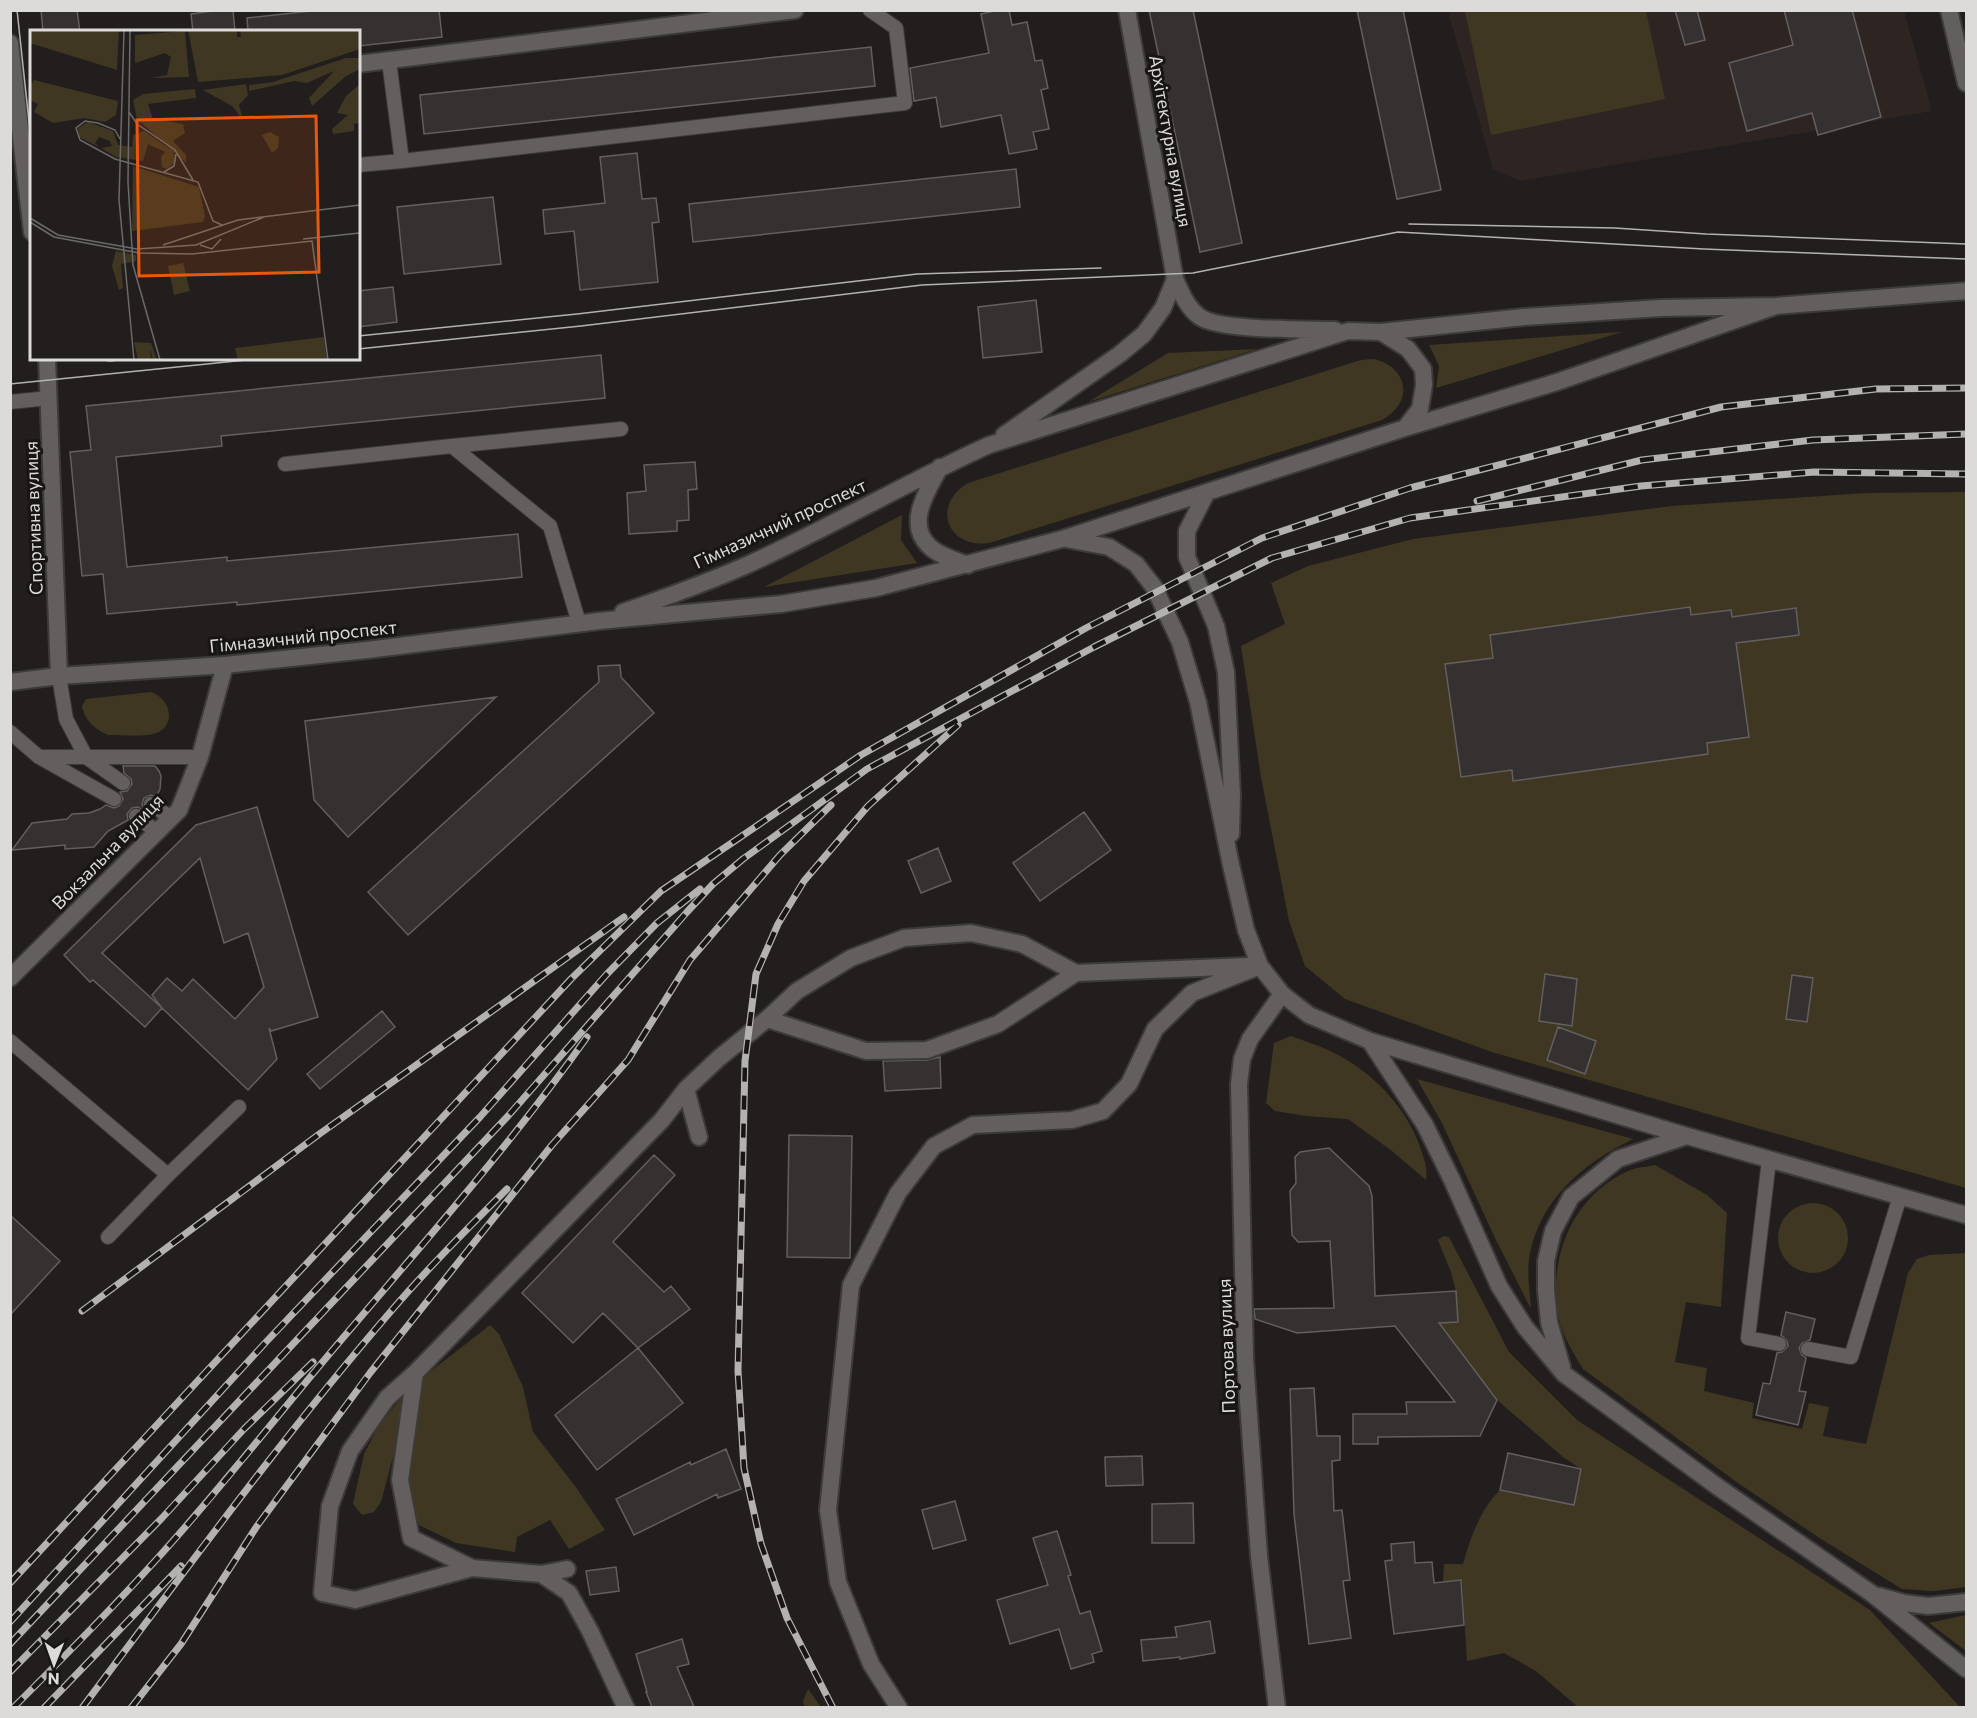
<svg xmlns="http://www.w3.org/2000/svg" width="1977" height="1718" font-family="Commissioner,sans-serif">
<rect width="100%" height="100%" fill="#211e1d"/>
<!-- built -->
<path fill="#2e2522" d="M 1448,11 L 1904,11 L 1932,111 L 1520,181 L 1493,169 Z"/>
<!-- green -->
<path fill="#403722" d="M 1465,11 L 1646,11 L 1665,99 L 1491,135 Z
M 1622,332 L 1436,388 L 1439,366 L 1429,345 Z
M 1257,349 L 1088,402 L 1168,353 Z
M 1374,359 C 1409,368 1414,402 1382,420 L 989,543 C 947,549 931,505 968,483 L 1361,360 Z
M 1966,492 L 1966,1188 L 1492,1052 L 1345,999 L 1305,966 L 1289,921 L 1261,777 L 1241,646 L 1285,624 L 1271,583 L 1308,566 L 1413,539 L 1672,506 L 1866,493 Z
M 902,515 L 901,540 L 917,563 L 764,587 Z
M 151,692 C 172,699 177,728 153,734 C 140,737 123,735 109,735 C 96,731 84,719 82,706 L 86,699 Z
M 1291,1036 C 1304,1041 1318,1045 1330,1051 C 1369,1069 1404,1104 1419,1144 C 1423,1157 1428,1166 1426,1180 L 1392,1151 L 1348,1119 L 1306,1116 L 1275,1111 L 1266,1103 L 1274,1043 Z
M 1417,1079 L 1633,1139 C 1583,1163 1538,1201 1529,1259 C 1527,1274 1530,1293 1531,1309 L 1495,1238 L 1442,1123 Z
M 1655,1165 L 1707,1195 L 1727,1213 L 1721,1307 L 1686,1302 L 1675,1362 L 1707,1368 L 1704,1391 L 1754,1403 L 1752,1418 L 1802,1429 L 1809,1403 L 1829,1407 L 1823,1436 L 1866,1444 L 1908,1273 L 1917,1259 L 1929,1255 L 1966,1253 L 1966,1587 L 1934,1591 L 1902,1589 L 1821,1539 L 1738,1483 L 1583,1369 C 1574,1354 1563,1337 1559,1319 C 1547,1260 1571,1197 1628,1171 C 1636,1167 1647,1167 1655,1165 Z
M1778 1238a35 35 0 1 1 70 0a35 35 0 1 1-70 0Z
M 1443,1236 L 1449,1237 L 1509,1352 L 1577,1420 L 1870,1610 L 1960,1707 L 1578,1707 L 1536,1671 L 1504,1653 L 1467,1661 L 1462,1581 L 1443,1582 L 1444,1564 L 1463,1564 C 1470,1538 1481,1508 1500,1490 L 1573,1505 L 1581,1469 L 1563,1457 L 1497,1400 L 1439,1323 L 1458,1322 L 1456,1291 L 1451,1272 L 1438,1240 Z
M 490,1325 L 499,1334 L 523,1387 L 533,1432 L 575,1486 L 605,1530 L 569,1549 L 550,1520 L 517,1537 L 515,1552 L 456,1543 L 419,1525 L 409,1497 L 409,1440 L 422,1378 Z
M 403,1396 L 402,1423 L 381,1502 L 374,1512 L 362,1515 L 353,1504 L 364,1454 L 379,1425 Z
M 1966,1615 L 1966,1651 L 1929,1623 Z
M 808,1689 L 821,1707 L 805,1707 L 803,1701 Z"/>
<!-- building -->
<path fill="#353131" stroke="#635f5f" stroke-width="1.5" fill-rule="evenodd" d="M 41,10 L 77,10 L 80,32 L 43,32 Z
M 220,10 L 233,10 L 235,32 L 193,32 L 191,14 Z
M 320,10 L 439,10 L 442,37 L 358,46 L 358,32 L 248,32 L 247,18 Z
M 999,10 L 1009,10 L 1012,25 L 1027,22 L 1035,61 L 1042,60 L 1048,88 L 1041,90 L 1049,129 L 1033,132 L 1037,149 L 1009,154 L 1001,115 L 941,127 L 936,97 L 914,101 L 910,68 L 989,53 L 981,14 Z
M 1149,10 L 1193,10 L 1242,243 L 1200,252 Z
M 1357,10 L 1403,10 L 1441,190 L 1397,199 Z
M 1675,10 L 1697,10 L 1705,40 L 1685,45 Z
M 1784,10 L 1852,10 L 1881,117 L 1818,135 L 1812,113 L 1747,131 L 1729,63 L 1793,45 Z
M 871,47 L 875,86 L 424,134 L 420,95 Z
M 637,153 L 642,199 L 656,198 L 659,222 L 652,223 L 658,282 L 580,290 L 574,231 L 545,234 L 543,210 L 605,203 L 600,157 Z
M 1016,169 L 1020,207 L 693,242 L 689,204 Z
M 493,197 L 501,264 L 404,274 L 397,207 Z
M 393,287 L 397,322 L 358,327 L 358,291 Z
M 1036,300 L 1042,352 L 983,358 L 978,307 Z
M 601,355 L 605,398 L 221,436 L 222,446 L 116,457 L 127,567 L 227,557 L 227,561 L 518,534 L 522,577 L 237,605 L 237,602 L 107,614 L 103,574 L 82,576 L 70,452 L 91,450 L 86,406 Z
M 695,462 L 697,489 L 688,490 L 689,520 L 677,521 L 677,531 L 629,534 L 627,493 L 646,491 L 644,465 Z
M 1690,607 L 1691,615 L 1731,610 L 1732,617 L 1796,608 L 1799,635 L 1736,643 L 1749,737 L 1707,743 L 1708,754 L 1513,781 L 1512,770 L 1461,777 L 1445,664 L 1493,658 L 1490,635 Z
M 620,665 L 621,677 L 654,713 L 408,935 L 368,892 L 599,682 L 598,666 Z
M 496,697 L 348,837 L 314,800 L 305,721 Z
M 123,766 L 155,766 L 159,771 L 161,776 L 160,789 L 156,797 L 151,795 L 144,798 L 142,804 L 144,811 L 138,807 L 132,808 L 127,814 L 128,820 L 108,831 L 94,847 L 65,849 L 65,845 L 12,850 L 32,823 L 67,819 L 72,814 L 89,813 L 100,809 L 106,805 L 114,808 L 119,806 L 123,799 L 120,792 L 127,791 L 132,784 L 131,779 L 124,773 Z
M 257,807 L 318,1017 L 271,1031 L 269,1028 L 277,1059 L 248,1090 L 162,1008 L 145,1027 L 93,980 L 90,982 L 64,955 L 196,825 ZM 200,858 L 224,943 L 248,933 L 264,987 L 235,1019 L 193,979 L 182,991 L 167,978 L 152,995 L 162,1008 L 102,953 Z
M 1084,812 L 1111,850 L 1040,901 L 1013,863 Z
M 938,848 L 951,881 L 921,893 L 908,861 Z
M 1545,974 L 1577,979 L 1572,1026 L 1539,1021 Z
M 1792,975 L 1813,978 L 1807,1022 L 1786,1019 Z
M 382,1011 L 395,1027 L 320,1089 L 307,1074 Z
M 1558,1027 L 1596,1041 L 1585,1074 L 1547,1060 Z
M 940,1057 L 941,1088 L 885,1091 L 883,1061 L 927,1060 Z
M 789,1135 L 852,1136 L 850,1258 L 787,1257 Z
M 1329,1148 L 1369,1186 L 1372,1196 L 1375,1296 L 1456,1291 L 1458,1322 L 1439,1323 L 1497,1400 L 1480,1436 L 1378,1437 L 1378,1444 L 1353,1444 L 1353,1414 L 1407,1414 L 1406,1402 L 1455,1402 L 1395,1326 L 1297,1333 L 1255,1319 L 1254,1309 L 1334,1308 L 1330,1241 L 1298,1242 L 1292,1235 L 1290,1191 L 1296,1183 L 1295,1157 L 1300,1152 Z
M 654,1155 L 675,1175 L 613,1242 L 664,1292 L 671,1286 L 690,1309 L 638,1348 L 603,1313 L 573,1343 L 522,1293 Z
M 10,1215 L 60,1261 L 10,1315 Z
M 1786,1312 L 1815,1319 L 1810,1340 L 1802,1343 L 1799,1348 L 1802,1355 L 1806,1358 L 1799,1391 L 1806,1392 L 1798,1425 L 1756,1415 L 1763,1383 L 1770,1384 L 1777,1353 L 1782,1352 L 1788,1346 L 1787,1341 L 1781,1335 Z
M 638,1348 L 683,1403 L 597,1470 L 555,1415 Z
M 1314,1388 L 1317,1436 L 1340,1436 L 1340,1460 L 1332,1461 L 1334,1511 L 1342,1510 L 1350,1580 L 1343,1581 L 1351,1638 L 1309,1644 L 1294,1514 L 1290,1389 Z
M 726,1449 L 741,1489 L 718,1498 L 717,1494 L 634,1535 L 616,1499 L 690,1462 L 691,1465 Z
M 1508,1453 L 1581,1469 L 1574,1505 L 1500,1490 Z
M 1142,1456 L 1143,1485 L 1106,1486 L 1105,1457 Z
M 955,1501 L 966,1540 L 933,1549 L 922,1510 Z
M 1193,1503 L 1194,1543 L 1152,1543 L 1152,1504 Z
M 1057,1531 L 1071,1575 L 1068,1576 L 1080,1614 L 1090,1611 L 1102,1651 L 1092,1654 L 1094,1662 L 1071,1669 L 1059,1629 L 1010,1644 L 997,1600 L 1048,1585 L 1033,1538 Z
M 1414,1542 L 1415,1563 L 1432,1562 L 1434,1583 L 1461,1580 L 1464,1625 L 1394,1634 L 1385,1561 L 1392,1560 L 1391,1544 Z
M 616,1567 L 619,1591 L 590,1595 L 586,1571 Z
M 1210,1621 L 1215,1653 L 1180,1659 L 1180,1657 L 1143,1661 L 1141,1640 L 1177,1637 L 1175,1627 Z
M 682,1639 L 689,1664 L 677,1667 L 694,1707 L 652,1707 L 646,1692 L 647,1692 L 636,1654 Z"/>
<g fill="none" stroke-linecap="round" stroke-linejoin="round">
<defs>
<path id="service" d="M 389,61 L 402,161 L 905,103 L 896,28 L 870,10
M 358,165 L 402,161
M 10,402 L 49,398
M 285,464 L 452,446
M 579,623 L 550,526 L 452,446 L 621,429
M 59,676 L 66,719 L 86,757 L 123,783
M 10,732 L 39,757 L 114,799
M 39,757 L 200,757
M 151,804 L 171,818
M 136,816 L 157,832
M 10,1041 L 168,1175
M 1769,1160 L 1748,1338 L 1779,1344
M 108,1237 L 168,1175 L 239,1107
M 1808,1349 L 1851,1357 L 1900,1196"/>
<path id="minor" d="M 1127,10 L 1175,279
M 1949,10 L 1966,83
M 10,43 L 32,232
M 358,64 L 795,10
M 47,358 L 59,676
M 10,978 L 179,810 L 200,757 L 225,665
M 767,1019 L 866,1051 L 927,1050 L 998,1024 L 1076,973 L 1249,966
M 686,1089 L 699,1137
M 415,1373 L 400,1480 L 411,1538 L 472,1568
M 541,1574 L 567,1569
M 626,1708 L 590,1631 L 569,1593 L 541,1574 L 472,1568 L 355,1600 L 322,1593 L 330,1506 L 350,1451 L 387,1398 L 415,1373 L 662,1120 L 686,1089 L 719,1058 L 767,1019 L 797,991 L 851,958 L 904,938 L 971,933 L 1022,944 L 1076,973
M 899,1708 L 871,1664 L 838,1582 L 828,1510 L 851,1285 L 898,1193 L 934,1146 L 973,1125 L 1072,1120 L 1103,1111 L 1129,1084 L 1155,1029 L 1192,993 L 1260,966"/>
<path id="tertiary" d="M 1277,1708 L 1259,1556 L 1245,1359 L 1239,1084 L 1242,1059 L 1250,1039 L 1282,994"/>
<path id="secondary" d="M 1175,279 C 1181,292 1187,308 1200,317 C 1220,331 1307,329 1335,330
M 1381,332 L 1408,349 L 1423,369 L 1424,385 L 1420,409 L 1405,428
M 1004,435 L 1120,354 L 1144,334 L 1163,308 L 1175,279
M 940,467 C 928,490 905,523 929,546 C 939,556 955,560 968,565
M 1207,492 L 1187,531 L 1187,557 L 1216,626 L 1226,672 L 1232,796 L 1231,834
M 1066,539 L 1109,547 L 1136,564 L 1154,587 L 1180,642 L 1198,702 L 1231,865 L 1246,930 L 1260,966 L 1282,994 L 1309,1015 L 1370,1041 L 1687,1136 L 1966,1215
M 623,612 C 664,598 706,583 747,565 C 829,528 907,482 989,445 L 1348,331 L 1381,332 L 1524,317 L 1661,308 L 1776,306 L 1966,291
M 10,682 L 59,676 L 225,665 L 367,650 L 599,621 L 781,604 L 876,588 L 1062,539 L 1405,428 L 1557,382 L 1776,306
M 1370,1041 L 1425,1125 L 1452,1180 L 1499,1286 L 1525,1327 L 1564,1374 L 1718,1487 L 1871,1593 L 1966,1669
M 1562,1367 L 1549,1322 L 1546,1290 L 1546,1261 L 1553,1231 L 1571,1197 L 1618,1159 L 1687,1136
M 1879,1596 L 1904,1603 L 1928,1606 L 1966,1602"/>
</defs>
<!-- service casing -->
<use href="#service" stroke="#3d3b3a" stroke-width="16"/>
<!-- minor casing -->
<use href="#minor" stroke="#3d3b3a" stroke-width="20"/>
<!-- tertiary casing -->
<use href="#tertiary" stroke="#3d3b3a" stroke-width="20"/>
<!-- secondary casing -->
<use href="#secondary" stroke="#3d3b3a" stroke-width="20"/>
<!-- service -->
<use href="#service" stroke="#635f5e" stroke-width="14"/>
<!-- minor -->
<use href="#minor" stroke="#635f5e" stroke-width="16"/>
<!-- tertiary -->
<use href="#tertiary" stroke="#635f5e" stroke-width="16"/>
<!-- secondary -->
<use href="#secondary" stroke="#635f5e" stroke-width="16"/>
<!-- tram -->
<path stroke="#b4b2b1" stroke-width="1.5" d="M 17,10 L 32,149
M 1409,224 L 1615,228 L 1706,234 L 1966,244
M 358,336 L 577,314 L 917,274 L 1101,268
M 358,349 L 581,326 L 922,285 L 1193,273 L 1398,232 L 1704,249 L 1966,259
M 93,358 L 110,361 L 136,358
M 10,384 L 265,358"/>
<defs>
<path id="rail" d="M 1477,501 L 1642,460 L 1813,440 L 1966,434
M 82,1311 L 318,1135 L 624,917
M 10,1583 L 571,979 L 661,891 L 861,755 L 1086,628 L 1262,538 L 1410,488 L 1721,407 L 1876,389 L 1966,388
M 10,1622 L 266,1342 L 480,1117 L 607,974 L 657,923 L 700,889
M 10,1644 L 508,1116 L 687,912 L 713,884 L 743,859 L 867,769 L 1094,647 L 1272,558 L 1410,518 L 1641,486 L 1814,472 L 1966,474
M 10,1672 L 162,1518 L 244,1429 L 313,1362
M 13,1708 C 61,1660 109,1612 155,1561 C 220,1490 279,1413 342,1339 C 426,1240 512,1143 587,1037
M 44,1708 L 181,1566
M 82,1708 C 183,1574 282,1437 392,1310 C 428,1268 468,1228 507,1189
M 131,1708 L 181,1644 L 257,1526 L 370,1373 L 552,1145 L 628,1060 L 690,960 L 780,855 L 831,805
M 833,1708 L 787,1618 L 761,1544 L 744,1468 L 738,1371 L 745,1061 L 756,974 L 778,924 L 804,881 L 868,806 L 958,725"/>
</defs>
<!-- rail casing -->
<use href="#rail" stroke="#b4b2b1" stroke-width="7"/>
<!-- rail -->
<use href="#rail" stroke="#181514" stroke-width="4.5" stroke-dasharray="14" stroke-linecap="butt"/>
</g>
<g text-anchor="middle" stroke-width="6" stroke-linejoin="round" paint-order="stroke">
<!-- street labels -->
<g font-size="18" fill="#dddbda" stroke="#181514">
<text transform="translate(1170 141) rotate(80)" y="6">Архітектурна вулиця</text>
<text transform="translate(34 518) rotate(-92)" y="6">Спортивна вулиця</text>
<text transform="translate(780 524) rotate(-25)" y="6">Гімназичний проспект</text>
<text transform="translate(303 637) rotate(-6)" y="6">Гімназичний проспект</text>
<text transform="translate(108 852) rotate(-46)" y="6">Вокзальна вулиця</text>
<text transform="translate(1227 1346) rotate(-92)" y="6">Портова вулиця</text>
</g>
</g>
<!-- overview -->
<g transform="translate(30 30)">
<rect width="330" height="330" fill="#211e1d"/>
<path d="M 0,0 L 89,0 L 87,40 L 0,13 ZM 158,0 L 207,0 L 207,7 L 211,7 L 210,0 L 330,0 L 330,19 L 252,45 L 168,52 ZM 155,1 L 159,47 L 121,48 L 137,45 L 141,27 L 135,23 L 105,33 L 105,5 ZM 316,28 L 330,28 L 330,39 L 316,46 L 282,76 L 279,68 L 304,41 L 277,53 L 264,51 L 219,61 L 219,55 L 243,52 ZM 4,50 L 88,71 L 86,85 L 75,92 L 54,88 L 23,93 L 4,82 L 8,74 L 0,70 L 0,56 ZM 216,54 L 218,65 L 209,75 L 213,90 L 202,76 L 173,60 ZM 330,54 L 330,93 L 324,94 L 324,101 L 303,104 L 302,99 L 318,85 L 307,83 L 316,66 ZM 165,59 L 166,68 L 118,74 L 123,89 L 153,94 L 155,103 L 143,111 L 156,125 L 156,133 L 107,89 L 103,70 L 113,64 ZM 58,92 L 83,101 L 88,115 L 102,117 L 103,105 L 114,101 L 143,121 L 146,131 L 137,139 L 132,137 L 131,127 L 135,122 L 118,114 L 113,131 L 86,127 L 71,118 L 82,116 L 80,111 L 69,107 L 65,113 L 69,117 L 49,107 L 48,98 ZM 240,102 L 249,107 L 248,118 L 242,123 L 232,105 ZM 103,136 L 169,157 L 175,186 L 173,192 L 102,201 ZM 86,221 L 106,225 L 106,231 L 91,234 L 93,258 L 89,260 L 82,236 ZM 153,233 L 160,261 L 144,265 L 138,236 ZM 294,307 L 297,330 L 208,330 L 205,318 ZM 104,312 L 121,313 L 127,330 L 123,330 L 120,318 L 121,330 L 108,330 Z" fill="#403722"/>
<path fill="none" stroke="#6c6a69" stroke-width="1.5" d="M 94,0 L 89,170 L 104,330M 100,0 L 98,152 L 103,235 L 130,330M 99,82 L 107,94 L 145,120 L 163,150M 90,109 L 85,100 L 68,93 L 55,91 L 46,98 L 50,110 L 85,129 L 168,152 L 183,191 L 192,195M 134,142 L 144,136 L 146,124M 0,188 L 28,205 L 107,219 L 166,215 L 234,187M 0,192 L 24,207 L 109,223 L 162,224 L 282,211 L 298,330M 273,209 L 330,203M 133,215 L 208,190 L 330,175M 170,215 L 182,219 L 191,209"/>
<path fill="#e8590c" fill-opacity="0.15" stroke="#e8590c" stroke-width="3" d="M 286,86 L 289,242 L 109,246 L 107,90 Z"/>
<rect width="330" height="330" fill="none" stroke="#dddbda" stroke-width="3"/>
</g>
<!-- border -->
<rect width="1977" height="1718" fill="none" stroke="#dddbda" stroke-width="24"/>
<!-- north arrow -->
<g transform="translate(54 1664) rotate(181)" stroke="#181514" stroke-width="4.5" paint-order="stroke">
<path d="M0-4.5L10 22L0 15L-10 22Z" fill="#dddbda"/>
<text y="-9" font-size="16" font-weight="bold" text-anchor="middle" fill="#dddbda">N</text>
</g>
</svg>
